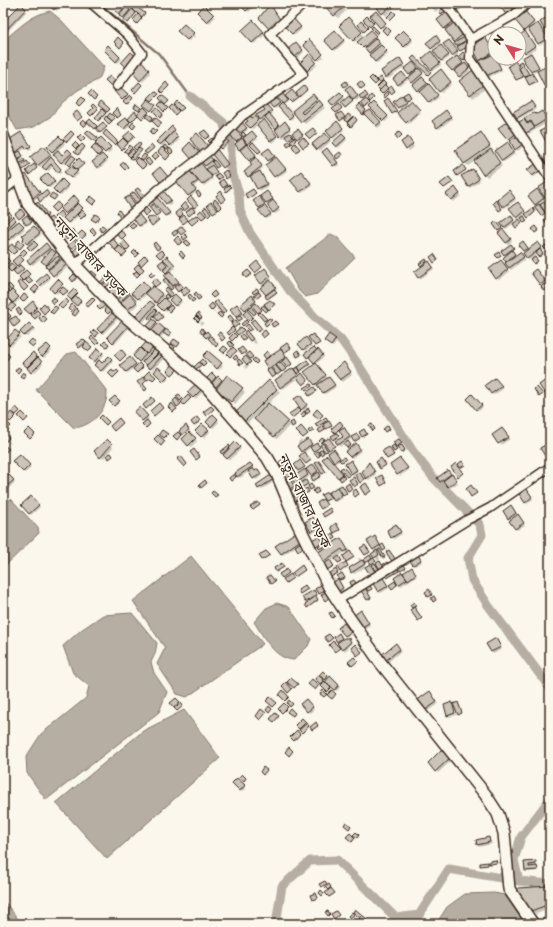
<svg xmlns="http://www.w3.org/2000/svg" width="553" height="927" font-family="'Playpen Sans','Noto Sans Bengali',sans-serif">
<rect width="100%" height="100%" fill="#fbf7ec"/>
<filter id="ink" filterUnits="userSpaceOnUse"><feTurbulence type="fractalNoise" baseFrequency=".025" numOctaves="2"/><feDisplacementMap in="SourceGraphic" scale="8" xChannelSelector="R" yChannelSelector="G"/><feConvolveMatrix kernelMatrix="1 2 1 2 8 2 1 2 1" color-interpolation-filters="sRGB"/></filter>
<g filter="url(#ink)">
<!-- water -->
<path fill="#b6aea2" stroke="#85796d" d="M 50,11 L 61,20 L 104,67 L 99,79 L 78,90 L 63,102 L 50,117 L 34,127 L 17,130 L 8,114 L 3,112 L 3,41 C 18,29 30,15 50,11 Z
M 331,234 L 337,237 L 355,257 L 317,294 L 305,297 L 299,291 L 286,268 Z
M 76,352 L 107,391 C 108,410 92,426 74,428 L 36,390 L 67,354 Z
M 11,499 L 38,528 L 39,533 L 3,568 L 3,503 Z
M 191,556 L 263,644 L 187,697 L 177,694 L 157,664 L 165,648 L 133,601 Z
M 277,603 L 289,607 L 311,639 L 308,646 L 294,660 C 274,659 264,637 254,622 L 266,608 Z
M 132,613 L 157,643 L 155,654 L 151,662 L 154,673 L 167,692 L 159,712 L 46,800 L 27,773 L 26,757 L 41,734 L 86,698 L 89,686 L 73,673 L 63,646 L 81,630 L 103,615 Z
M 184,710 L 220,758 L 107,859 L 56,803 L 143,731 Z
M 494,893 L 505,895 L 525,924 L 436,924 L 447,907 L 465,894 Z
M 3,900 L 22,924 L 3,924 Z"/>
<!-- shadow -->
<path fill="#0003" d="M 47,3 L 59,3 L 61,5 L 57,11 Z
M 122,3 L 130,11 L 124,18 L 116,10 Z
M 243,3 L 259,3 L 249,12 L 241,5 Z
M 324,3 L 339,3 L 346,11 L 338,18 Z
M 344,3 L 352,3 L 348,7 Z
M 374,3 L 392,3 L 395,7 L 386,16 Z
M 435,3 L 437,6 L 435,7 L 438,10 L 435,12 L 434,10 L 435,9 L 432,4 Z
M 451,3 L 471,3 L 457,12 Z
M 21,5 L 27,11 L 8,31 L 3,23 Z
M 204,6 L 215,17 L 210,23 L 199,12 Z
M 136,7 L 137,12 L 129,23 L 125,20 Z
M 443,9 L 467,41 L 465,42 L 468,47 L 461,51 L 438,20 L 444,15 L 440,11 Z
M 376,13 L 391,32 L 389,35 L 371,16 Z
M 527,14 L 536,25 L 540,26 L 549,40 L 540,45 L 529,29 L 525,33 L 536,49 L 529,53 L 541,70 L 547,67 L 550,72 L 549,92 L 537,71 L 533,73 L 532,71 L 529,55 L 519,42 L 519,37 L 526,32 L 524,30 Z
M 549,16 L 550,17 L 550,36 L 541,22 Z
M 348,18 L 363,35 L 355,42 L 340,26 Z
M 293,20 L 302,29 L 295,35 L 286,26 Z
M 253,21 L 265,35 L 254,44 L 242,31 Z
M 184,25 L 195,36 L 189,41 L 178,31 Z
M 335,31 L 345,42 L 335,51 L 325,40 Z
M 371,31 L 388,54 L 377,63 L 359,42 Z
M 403,31 L 413,41 L 406,48 L 396,38 Z
M 436,37 L 441,43 L 433,50 L 432,48 Z
M 487,40 L 502,71 L 489,77 L 479,61 Z
M 309,41 L 324,57 L 319,61 L 304,45 Z
M 296,43 L 304,52 L 296,60 L 288,51 Z
M 450,43 L 459,54 L 456,56 L 470,71 L 461,78 L 448,65 L 456,58 L 444,45 Z
M 108,47 L 122,59 L 118,63 L 105,50 Z
M 443,48 L 450,57 L 443,62 L 435,52 Z
M 519,50 L 522,56 L 519,58 Z
M 432,54 L 441,65 L 433,71 L 423,59 Z
M 309,56 L 317,65 L 309,72 L 301,63 Z
M 502,58 L 519,58 L 514,61 L 520,69 L 523,68 L 522,63 L 530,76 L 533,75 L 537,82 L 531,85 L 520,70 L 519,71 L 514,61 L 507,65 Z
M 402,61 L 405,67 L 388,79 L 386,77 Z
M 142,63 L 150,73 L 143,82 L 134,73 Z
M 414,65 L 424,75 L 421,78 L 439,97 L 431,104 L 414,85 L 410,78 L 412,76 L 405,69 Z
M 442,72 L 452,84 L 442,93 L 440,91 Z
M 403,75 L 408,80 L 400,86 L 394,79 Z
M 475,75 L 486,88 L 473,98 L 460,81 Z
M 119,87 L 133,99 L 128,105 L 115,91 Z
M 352,88 L 359,98 L 365,93 L 368,97 L 365,99 L 370,105 L 366,108 L 361,97 L 356,101 L 346,90 Z
M 292,92 L 297,98 L 293,102 L 290,99 L 285,104 L 278,96 L 285,97 Z
M 340,93 L 346,100 L 349,98 L 353,102 L 346,108 L 341,102 L 338,105 L 342,109 L 337,113 L 334,109 L 336,107 L 330,101 Z
M 316,98 L 325,108 L 305,124 L 294,111 Z
M 403,98 L 408,104 L 411,101 L 421,112 L 409,124 L 399,113 L 401,110 L 398,107 Z
M 276,99 L 294,117 L 291,120 L 279,106 L 275,109 L 269,102 Z
M 101,103 L 110,110 L 99,121 L 96,118 L 104,109 Z
M 374,104 L 389,118 L 385,122 L 370,107 Z
M 532,104 L 536,109 L 519,119 L 517,118 Z
M 359,105 L 367,113 L 370,111 L 382,125 L 378,128 L 357,107 Z
M 268,107 L 273,114 L 270,115 L 280,127 L 285,123 L 291,130 L 283,138 L 267,118 L 264,120 L 278,138 L 272,143 L 258,124 L 253,129 L 247,123 L 249,121 L 249,114 L 252,119 L 255,117 L 260,123 L 262,121 L 260,119 Z
M 135,108 L 142,110 L 144,109 L 148,114 L 162,124 L 159,127 L 146,116 L 143,119 L 139,114 L 140,112 Z
M 542,112 L 548,122 L 529,134 L 521,123 L 527,125 L 530,124 L 528,123 Z
M 341,113 L 345,119 L 348,116 L 357,121 L 352,127 L 344,119 L 341,121 L 337,116 Z
M 448,113 L 452,119 L 439,129 L 438,127 Z
M 128,120 L 131,125 L 133,124 L 136,126 L 134,128 L 131,125 L 126,130 L 120,125 Z
M 241,122 L 248,130 L 244,133 L 247,137 L 254,134 L 258,139 L 253,143 L 261,152 L 259,153 L 251,144 L 248,143 L 236,126 Z
M 337,122 L 344,130 L 334,139 L 327,131 Z
M 510,123 L 526,144 L 518,151 L 500,128 Z
M 172,128 L 176,133 L 174,135 L 179,140 L 172,147 L 167,142 L 164,145 L 173,153 L 172,154 L 168,150 L 166,152 L 170,156 L 167,159 L 159,152 L 164,148 L 158,142 Z
M 234,129 L 263,168 L 259,171 L 268,186 L 260,191 L 252,177 L 250,178 L 249,176 L 254,166 L 236,144 L 238,142 L 230,133 Z
M 106,132 L 119,144 L 130,132 L 135,137 L 123,149 L 119,145 L 117,146 L 104,134 Z
M 481,133 L 502,166 L 487,177 L 475,161 L 468,166 L 465,163 Z
M 290,134 L 296,141 L 294,143 L 300,150 L 297,152 L 293,146 L 295,145 L 287,137 Z
M 325,134 L 331,141 L 320,151 L 313,144 Z
M 22,135 L 32,149 L 29,151 L 26,148 L 20,152 L 24,162 L 18,165 L 16,152 Z
M 342,135 L 347,140 L 338,148 L 334,143 Z
M 59,137 L 65,144 L 57,151 L 62,156 L 68,151 L 76,159 L 70,166 L 66,162 L 63,164 L 48,147 Z
M 101,139 L 112,150 L 108,154 L 96,143 Z
M 409,140 L 414,147 L 409,151 L 407,149 Z
M 75,143 L 80,148 L 82,146 L 85,149 L 79,155 L 76,152 L 78,150 L 73,145 Z
M 139,143 L 141,146 L 139,149 L 142,151 L 134,160 L 126,151 L 130,147 L 136,153 L 138,151 L 135,147 Z
M 509,145 L 515,154 L 504,162 L 502,160 Z
M 95,146 L 108,161 L 99,169 L 94,163 L 100,157 L 92,148 Z
M 46,149 L 62,172 L 60,174 L 54,165 L 49,171 L 45,169 L 48,160 L 40,167 L 38,165 Z
M 217,151 L 229,166 L 226,169 L 224,167 Z
M 270,151 L 287,171 L 277,178 L 267,165 L 271,162 L 263,153 Z
M 323,152 L 328,152 L 339,165 L 336,167 Z
M 3,154 L 13,167 L 4,173 L 3,172 Z
M 144,155 L 152,164 L 150,165 L 145,160 L 142,163 L 146,166 L 143,169 L 136,161 L 140,160 Z
M 208,155 L 219,167 L 214,163 L 211,165 L 217,173 L 213,176 L 202,160 Z
M 200,163 L 213,179 L 204,186 L 200,182 L 193,187 L 201,196 L 200,197 L 196,192 L 191,197 L 198,206 L 195,208 L 189,200 L 191,198 L 177,181 Z
M 539,166 L 543,171 L 534,177 L 532,176 Z
M 71,167 L 79,174 L 73,179 L 65,173 Z
M 474,172 L 480,181 L 470,188 L 469,186 Z
M 48,174 L 56,183 L 50,188 L 42,179 Z
M 303,174 L 312,186 L 302,193 L 300,191 Z
M 3,177 L 8,184 L 3,188 Z
M 27,177 L 41,195 L 46,191 L 49,195 L 42,202 L 38,197 L 33,201 Z
M 62,181 L 69,188 L 61,196 L 54,189 Z
M 223,181 L 231,189 L 227,192 L 224,187 Z
M 550,186 L 550,204 L 549,200 L 540,189 Z
M 457,191 L 461,196 L 453,202 L 448,194 Z
M 164,192 L 172,203 L 169,205 L 159,193 Z
M 538,192 L 545,201 L 542,202 L 550,211 L 542,216 L 529,196 Z
M 268,194 L 280,211 L 275,214 L 262,196 Z
M 511,194 L 516,200 L 505,208 L 503,206 Z
M 74,197 L 80,203 L 78,204 L 86,215 L 82,219 L 78,216 L 70,224 L 65,218 L 68,215 L 63,210 Z
M 158,199 L 171,215 L 167,217 L 166,216 Z
M 261,199 L 272,216 L 267,219 L 254,201 Z
M 39,205 L 65,236 L 72,230 L 75,234 L 68,240 L 64,235 L 59,239 L 45,221 Z
M 519,205 L 527,214 L 533,210 L 535,213 L 529,218 L 526,214 L 523,217 L 527,222 L 526,223 L 522,217 L 519,219 L 518,217 Z
M 139,215 L 146,224 L 141,227 L 140,226 Z
M 13,218 L 25,229 L 11,241 L 5,234 L 7,233 L 3,227 Z
M 512,218 L 516,223 L 519,221 L 522,224 L 517,228 L 514,223 L 506,229 L 501,224 Z
M 127,223 L 129,225 L 125,228 L 123,226 Z
M 496,223 L 512,241 L 508,245 L 499,233 L 501,232 Z
M 34,227 L 41,235 L 33,241 L 38,246 L 33,251 L 24,240 Z
M 74,242 L 77,246 L 70,251 L 67,247 Z
M 46,244 L 57,255 L 54,259 L 58,257 L 68,267 L 56,277 L 43,261 L 47,253 L 33,265 L 28,260 Z
M 83,244 L 88,249 L 79,257 L 74,251 Z
M 102,244 L 105,248 L 97,255 L 94,251 Z
M 511,245 L 514,249 L 511,251 L 516,256 L 522,255 L 525,259 L 511,270 L 506,263 L 508,262 L 504,258 L 507,256 L 503,251 Z
M 540,245 L 543,250 L 540,251 L 543,255 L 540,257 L 538,254 L 534,257 L 538,262 L 535,264 L 531,259 L 529,260 L 528,258 Z
M 3,255 L 17,269 L 19,267 L 13,261 L 18,256 L 23,261 L 19,265 L 24,270 L 19,275 L 14,270 L 12,271 L 3,263 Z
M 86,259 L 88,261 L 85,264 L 83,262 Z
M 169,259 L 176,268 L 170,272 L 184,289 L 186,287 L 190,292 L 186,296 L 174,286 L 166,276 L 168,274 L 159,264 L 163,261 L 168,267 L 170,265 Z
M 426,260 L 434,269 L 420,279 L 418,277 L 423,267 L 421,265 Z
M 503,263 L 509,272 L 499,280 L 497,278 Z
M 264,270 L 272,279 L 270,281 L 277,289 L 275,291 L 277,293 L 269,299 L 262,288 L 264,286 L 256,276 Z
M 538,272 L 546,283 L 543,285 L 547,290 L 545,291 L 542,287 Z
M 46,274 L 50,279 L 42,287 L 37,282 Z
M 107,278 L 111,284 L 104,290 L 99,284 Z
M 58,280 L 67,292 L 64,295 L 60,290 L 57,294 L 51,288 Z
M 143,283 L 150,290 L 153,287 L 162,295 L 164,296 L 160,302 L 164,299 L 173,309 L 170,312 L 168,310 L 166,312 L 147,294 L 140,300 L 133,293 Z
M 115,287 L 122,295 L 126,292 L 128,295 L 124,299 L 125,300 L 130,296 L 138,304 L 130,312 L 108,290 Z
M 5,289 L 10,294 L 12,292 L 20,299 L 15,304 L 8,296 Z
M 167,289 L 182,302 L 177,307 L 170,300 L 172,298 Z
M 74,290 L 78,294 L 75,297 L 81,302 L 78,306 L 68,296 Z
M 253,298 L 267,321 L 269,319 L 271,322 L 268,326 L 254,306 L 251,308 L 255,315 L 250,309 L 247,311 L 242,305 Z
M 217,301 L 226,312 L 224,314 L 221,309 L 218,311 L 216,309 L 219,307 Z
M 150,303 L 156,308 L 154,310 L 157,312 L 151,319 L 148,317 L 143,322 L 136,316 Z
M 35,304 L 38,310 L 37,311 L 40,315 L 36,319 L 27,311 Z
M 212,305 L 215,308 L 213,310 L 216,313 L 215,314 L 209,307 Z
M 239,307 L 244,314 L 240,316 L 243,319 L 240,321 L 237,316 Z
M 3,309 L 13,319 L 15,317 L 20,323 L 15,327 L 10,320 L 4,316 L 3,318 Z
M 115,312 L 120,317 L 103,334 L 98,329 Z
M 195,318 L 201,323 L 202,321 L 204,323 L 202,325 Z
M 153,320 L 171,334 L 170,337 L 165,333 L 159,339 L 147,328 Z
M 123,321 L 130,327 L 115,344 L 108,337 Z
M 3,323 L 7,326 L 4,329 L 3,329 Z
M 29,324 L 35,330 L 27,337 L 22,332 Z
M 15,331 L 21,337 L 11,346 L 6,341 Z
M 246,332 L 257,343 L 255,344 L 251,340 Z
M 329,335 L 337,342 L 333,347 L 327,342 Z
M 306,339 L 312,346 L 306,351 L 300,344 Z
M 83,340 L 92,348 L 89,351 L 83,345 L 80,348 L 78,344 Z
M 148,341 L 164,359 L 152,370 L 143,361 L 141,363 L 134,356 Z
M 3,344 L 7,349 L 3,353 Z
M 47,345 L 52,351 L 44,358 L 39,352 Z
M 314,348 L 317,351 L 318,350 L 324,357 L 316,364 L 336,387 L 325,394 L 306,372 L 316,364 L 306,354 Z
M 98,349 L 104,355 L 99,361 L 102,364 L 109,357 L 113,361 L 103,372 L 91,358 Z
M 208,352 L 223,366 L 219,370 L 204,356 Z
M 267,352 L 271,357 L 282,352 L 292,365 L 289,368 L 283,361 L 280,364 L 286,370 L 283,372 L 278,365 L 275,367 L 280,373 L 279,374 L 273,368 L 271,370 L 275,376 L 273,378 L 268,371 L 270,370 L 268,359 L 264,355 Z
M 33,354 L 43,364 L 34,373 L 24,363 Z
M 246,357 L 251,363 L 246,369 L 244,366 L 247,364 Z
M 132,360 L 137,366 L 139,364 L 143,368 L 138,373 L 133,369 L 128,373 L 126,371 Z
M 202,360 L 206,364 L 205,365 L 203,364 L 194,372 L 192,370 Z
M 307,362 L 310,365 L 297,375 L 299,377 L 302,375 L 308,382 L 304,385 L 298,378 L 283,389 L 281,387 Z
M 346,365 L 352,375 L 343,382 L 334,371 Z
M 158,369 L 169,379 L 165,382 L 155,372 Z
M 212,374 L 223,382 L 228,376 L 245,392 L 235,404 L 208,379 Z
M 269,381 L 280,392 L 268,404 L 290,424 L 293,422 L 295,426 L 293,427 L 291,424 L 277,439 L 255,419 L 260,414 L 259,413 L 248,423 L 237,412 Z
M 497,381 L 503,389 L 494,395 L 492,393 Z
M 196,385 L 203,392 L 195,399 L 189,392 Z
M 472,396 L 483,407 L 479,411 L 468,399 Z
M 301,398 L 310,412 L 304,417 L 302,415 L 305,412 L 302,409 Z
M 140,409 L 149,419 L 146,421 L 150,425 L 147,428 L 144,424 L 145,423 L 136,412 Z
M 213,415 L 219,422 L 213,428 L 207,422 Z
M 326,419 L 332,426 L 328,429 L 324,423 L 318,427 L 317,424 Z
M 340,423 L 351,439 L 357,435 L 360,439 L 355,442 L 353,438 L 347,442 L 351,446 L 348,448 L 345,443 L 340,447 L 337,442 L 344,437 L 340,430 L 336,433 L 333,429 Z
M 202,425 L 210,432 L 204,438 L 196,431 Z
M 504,431 L 510,439 L 501,445 L 499,443 Z
M 189,433 L 197,441 L 191,447 L 183,439 Z
M 3,436 L 6,437 L 11,444 L 7,441 L 3,445 L 8,450 L 6,453 L 3,451 Z
M 107,440 L 113,447 L 103,459 L 96,451 Z
M 301,440 L 302,442 L 299,444 L 298,442 Z
M 310,442 L 313,447 L 317,444 L 320,448 L 316,451 L 320,456 L 318,457 L 311,447 L 304,453 L 311,461 L 307,464 L 301,456 L 304,454 L 302,451 Z
M 235,444 L 241,449 L 230,460 L 222,453 L 228,447 L 230,449 Z
M 356,445 L 361,451 L 352,458 L 347,452 Z
M 336,452 L 341,460 L 344,458 L 346,460 L 343,462 L 341,460 L 336,463 L 334,462 Z
M 20,455 L 31,468 L 25,473 L 14,461 Z
M 286,458 L 297,475 L 306,472 L 309,477 L 305,480 L 308,485 L 303,488 L 292,477 L 289,479 L 294,487 L 291,489 L 287,482 L 289,481 L 278,464 Z
M 402,461 L 409,470 L 400,476 L 392,465 Z
M 352,463 L 358,472 L 353,475 L 352,474 Z
M 313,465 L 318,472 L 314,475 L 314,476 L 319,474 L 321,477 L 314,481 L 312,475 Z
M 371,465 L 376,474 L 369,480 L 367,478 Z
M 252,466 L 255,472 L 260,472 L 262,476 L 256,480 L 250,471 L 240,478 L 238,476 Z
M 448,472 L 458,483 L 450,488 L 444,480 L 441,482 L 438,479 Z
M 8,475 L 15,482 L 8,489 L 3,484 L 3,476 L 5,478 Z
M 273,478 L 275,481 L 261,490 L 257,485 Z
M 337,488 L 343,498 L 336,502 L 334,501 Z
M 526,489 L 533,499 L 527,504 L 525,502 Z
M 294,490 L 299,500 L 297,501 L 300,505 L 298,506 L 295,501 Z
M 327,493 L 330,499 L 324,502 L 327,506 L 323,509 L 319,503 L 325,499 Z
M 31,497 L 40,507 L 31,515 L 22,505 Z
M 513,508 L 525,525 L 517,530 L 509,518 Z
M 315,520 L 320,529 L 313,533 L 312,531 Z
M 398,527 L 402,534 L 394,539 L 392,537 Z
M 296,533 L 306,547 L 300,551 L 297,546 L 283,555 L 281,553 Z
M 341,539 L 354,558 L 348,562 L 344,556 L 347,554 L 345,552 L 338,557 L 342,562 L 340,563 L 336,558 L 331,562 L 334,566 L 326,571 L 322,562 L 322,550 Z
M 376,540 L 381,547 L 383,546 L 385,550 L 384,551 L 382,547 L 379,549 L 384,558 L 379,549 L 376,551 L 380,559 L 378,561 L 375,557 L 376,552 L 374,549 Z
M 418,556 L 422,562 L 415,566 L 413,565 Z
M 360,558 L 366,567 L 354,574 L 350,568 L 360,562 L 358,559 Z
M 402,563 L 405,568 L 388,578 L 386,574 Z
M 412,568 L 417,576 L 401,586 L 395,578 Z
M 334,578 L 344,590 L 342,592 L 345,595 L 342,597 L 330,581 Z
M 383,579 L 389,588 L 381,593 L 379,591 Z
M 3,582 L 6,586 L 3,589 Z
M 315,593 L 318,601 L 308,608 L 305,601 Z
M 362,613 L 370,625 L 363,629 L 361,627 Z
M 346,626 L 352,634 L 347,637 L 346,635 Z
M 339,635 L 343,640 L 348,639 L 352,644 L 345,651 L 339,644 Z
M 498,642 L 502,649 L 493,654 L 488,644 Z
M 396,645 L 401,651 L 387,663 L 381,657 Z
M 323,673 L 340,687 L 337,691 L 325,680 L 323,682 L 331,689 L 329,692 L 316,679 Z
M 431,694 L 438,704 L 426,712 L 424,711 Z
M 306,700 L 314,709 L 310,713 L 301,704 Z
M 451,703 L 456,715 L 450,717 L 448,715 Z
M 302,720 L 309,727 L 303,733 L 297,725 Z
M 443,749 L 452,760 L 438,773 L 429,763 Z
M 237,779 L 246,787 L 242,792 L 233,783 Z
M 489,838 L 492,844 L 479,847 L 478,845 L 477,841 Z
M 536,862 L 539,871 L 527,872 L 525,863 Z
M 326,883 L 334,894 L 330,897 L 327,893 L 330,891 L 326,886 L 323,887 L 321,884 Z
M 550,887 L 550,909 L 536,914 L 532,910 Z"/>
<g fill="none" stroke-linecap="round" stroke-linejoin="round">
<!-- stream -->
<path stroke="#85796d" stroke-width="2.5" d="M 99,3 L 159,54 L 190,96"/>
<!-- canal -->
<path stroke="#b6aea2" stroke-width="9" d="M 190,96 L 223,122 L 231,145 L 231,169 L 239,194 L 240,211 L 250,233 L 290,291 L 316,318 L 341,340 L 358,364 L 412,450 L 432,476 L 480,525 L 482,535 L 468,558 L 472,580 L 488,605 L 550,688
M 519,881 L 514,860 L 521,837 L 550,799
M 276,924 L 282,886 L 310,861 L 337,860 L 396,918 L 419,915 L 449,869 L 519,881 L 550,884"/>
</g>
<!-- building -->
<path fill="#ccc4b9" stroke="#3b2a1e" d="M 46,3 L 60,3 L 54,10 Z
M 121,3 L 127,4 L 119,14 L 115,11 Z
M 141,3 L 148,3 L 143,9 L 139,6 Z
M 242,3 L 255,3 L 246,11 L 240,5 Z
M 285,3 L 300,3 L 292,10 Z
M 322,3 L 340,3 L 344,7 L 334,16 Z
M 373,3 L 392,3 L 393,4 L 382,14 Z
M 432,3 L 436,3 L 438,5 L 433,8 L 430,4 Z
M 453,3 L 466,3 L 455,11 L 450,5 Z
M 498,3 L 509,3 L 515,11 L 507,16 Z
M 21,4 L 26,9 L 6,30 L 3,27 L 3,22 Z
M 270,4 L 281,21 L 270,30 L 259,18 Z
M 204,5 L 214,15 L 207,22 L 197,12 Z
M 135,6 L 145,13 L 142,17 L 133,10 Z
M 126,7 L 130,10 L 123,18 L 119,16 Z
M 443,8 L 446,11 L 441,14 L 439,11 Z
M 132,9 L 136,13 L 128,23 L 123,20 Z
M 376,11 L 386,23 L 380,28 L 370,16 Z
M 393,11 L 396,14 L 390,20 L 387,17 Z
M 525,11 L 534,22 L 524,31 L 515,20 Z
M 447,12 L 454,21 L 444,29 L 437,20 Z
M 138,14 L 142,18 L 137,24 L 133,20 Z
M 549,15 L 550,36 L 549,37 L 540,22 Z
M 367,16 L 374,23 L 370,27 L 363,20 Z
M 348,17 L 362,32 L 353,41 L 339,26 Z
M 293,18 L 301,27 L 292,34 L 284,26 Z
M 253,20 L 264,32 L 252,43 L 241,31 Z
M 361,21 L 368,28 L 364,32 L 358,25 Z
M 454,23 L 463,34 L 454,42 L 445,30 Z
M 538,23 L 548,38 L 538,44 L 528,29 Z
M 184,24 L 194,33 L 187,40 L 177,31 Z
M 373,26 L 379,32 L 377,34 L 371,28 Z
M 386,26 L 391,31 L 387,35 L 382,30 Z
M 335,30 L 344,40 L 333,50 L 324,40 Z
M 371,30 L 376,36 L 363,48 L 357,42 Z
M 403,30 L 412,39 L 404,47 L 395,38 Z
M 525,31 L 535,46 L 525,53 L 519,44 L 519,36 Z
M 436,35 L 440,41 L 431,49 L 426,43 Z
M 118,37 L 124,43 L 120,48 L 114,42 Z
M 465,37 L 467,40 L 456,46 L 454,43 Z
M 485,37 L 494,52 L 479,61 L 473,48 L 476,43 Z
M 376,38 L 380,43 L 369,53 L 365,48 Z
M 309,39 L 323,54 L 317,60 L 303,45 Z
M 449,40 L 458,51 L 452,56 L 443,44 Z
M 466,41 L 469,46 L 460,51 L 457,47 Z
M 296,42 L 303,50 L 293,59 L 286,51 Z
M 108,45 L 120,57 L 116,62 L 104,50 Z
M 381,45 L 387,51 L 375,62 L 369,55 Z
M 441,45 L 449,55 L 441,61 L 433,51 Z
M 431,51 L 440,63 L 431,70 L 422,59 Z
M 131,52 L 136,57 L 127,68 L 121,63 Z
M 463,52 L 467,57 L 463,61 L 459,56 Z
M 531,53 L 539,67 L 531,72 L 522,58 Z
M 309,54 L 316,62 L 307,71 L 300,63 Z
M 494,54 L 501,69 L 486,76 L 479,61 Z
M 414,56 L 431,72 L 428,75 L 411,59 Z
M 457,56 L 463,63 L 452,71 L 446,64 Z
M 400,58 L 404,65 L 385,78 L 381,71 Z
M 501,58 L 514,58 L 504,64 Z
M 142,61 L 149,70 L 140,81 L 133,73 Z
M 516,61 L 523,77 L 516,80 L 508,66 Z
M 521,61 L 529,74 L 524,77 L 519,69 L 521,67 L 518,63 Z
M 413,62 L 418,68 L 409,75 L 404,69 Z
M 465,63 L 469,68 L 459,77 L 454,71 Z
M 547,66 L 550,72 L 550,89 L 547,91 L 537,71 Z
M 419,68 L 423,73 L 412,83 L 408,78 Z
M 441,69 L 451,82 L 439,92 L 429,79 Z
M 473,70 L 483,85 L 470,95 L 459,81 Z
M 402,72 L 407,78 L 398,85 L 393,79 Z
M 532,73 L 537,81 L 529,85 L 525,77 Z
M 110,76 L 116,81 L 111,86 L 105,80 Z
M 372,76 L 378,82 L 375,85 L 369,79 Z
M 381,77 L 383,80 L 380,83 L 377,80 Z
M 422,77 L 428,83 L 418,91 L 413,85 Z
M 346,81 L 348,84 L 344,87 L 342,84 Z
M 361,81 L 365,86 L 361,89 L 357,84 Z
M 383,81 L 386,84 L 380,90 L 377,87 Z
M 139,82 L 142,85 L 135,93 L 132,90 Z
M 166,82 L 169,86 L 162,93 L 159,90 Z
M 429,84 L 438,95 L 429,103 L 420,92 Z
M 350,85 L 358,96 L 353,100 L 345,89 Z
M 385,85 L 388,88 L 382,94 L 379,91 Z
M 119,86 L 128,94 L 122,100 L 114,91 Z
M 304,86 L 307,90 L 299,97 L 296,93 Z
M 392,86 L 395,91 L 391,94 L 387,89 Z
M 292,90 L 298,97 L 291,102 L 285,96 Z
M 91,91 L 97,97 L 94,100 L 88,94 Z
M 155,91 L 159,94 L 152,101 L 148,98 Z
M 387,91 L 389,94 L 385,98 L 383,95 Z
M 281,92 L 288,100 L 283,104 L 276,96 Z
M 340,92 L 344,96 L 333,106 L 329,101 Z
M 365,92 L 368,96 L 362,100 L 359,96 Z
M 408,92 L 411,97 L 407,100 L 403,95 Z
M 313,94 L 317,99 L 301,112 L 303,114 L 319,100 L 323,105 L 301,122 L 292,111 Z
M 130,95 L 133,98 L 126,105 L 123,102 Z
M 162,95 L 169,101 L 165,105 L 159,98 Z
M 371,95 L 374,98 L 370,102 L 368,99 Z
M 402,95 L 406,101 L 398,108 L 393,102 Z
M 275,96 L 280,103 L 273,108 L 268,102 Z
M 349,96 L 353,101 L 345,108 L 341,103 Z
M 82,97 L 85,100 L 79,106 L 76,103 Z
M 388,98 L 397,111 L 392,114 L 384,101 Z
M 148,99 L 156,105 L 151,111 L 143,105 Z
M 366,99 L 370,103 L 365,108 L 361,103 Z
M 411,100 L 420,110 L 406,123 L 397,113 Z
M 101,101 L 110,109 L 107,112 L 98,105 Z
M 177,101 L 184,108 L 180,111 L 174,105 Z
M 531,101 L 535,107 L 517,118 L 513,112 Z
M 161,102 L 168,108 L 164,112 L 158,105 Z
M 374,102 L 388,116 L 383,121 L 369,107 Z
M 282,103 L 293,115 L 289,119 L 278,107 Z
M 93,104 L 98,109 L 91,116 L 88,113 L 93,108 L 91,106 Z
M 136,104 L 141,108 L 139,111 L 134,108 Z
M 266,104 L 272,111 L 259,120 L 256,115 L 265,110 L 262,106 Z
M 339,104 L 342,108 L 336,113 L 332,109 Z
M 359,104 L 366,110 L 363,115 L 356,107 Z
M 172,105 L 179,111 L 175,115 L 169,108 Z
M 144,107 L 149,112 L 142,119 L 137,114 Z
M 117,108 L 121,115 L 117,118 L 112,113 Z
M 157,108 L 163,114 L 160,118 L 153,111 Z
M 102,109 L 106,113 L 98,121 L 95,118 Z
M 370,110 L 381,122 L 376,126 L 364,114 Z
M 446,110 L 451,117 L 437,128 L 432,121 Z
M 77,111 L 82,117 L 77,121 L 72,115 Z
M 135,111 L 138,115 L 131,122 L 128,119 Z
M 542,111 L 547,119 L 534,127 L 531,121 L 527,123 L 524,118 L 534,113 L 537,114 Z
M 341,112 L 345,117 L 340,121 L 336,115 Z
M 110,113 L 115,118 L 112,121 L 107,117 Z
M 249,113 L 252,118 L 255,116 L 258,120 L 250,128 L 245,123 L 248,121 L 244,117 Z
M 269,113 L 279,125 L 275,129 L 265,117 Z
M 148,114 L 153,117 L 151,121 L 146,117 Z
M 348,114 L 352,117 L 347,122 L 344,120 Z
M 106,116 L 112,121 L 109,124 L 104,119 Z
M 354,116 L 357,120 L 351,127 L 347,123 Z
M 126,117 L 130,122 L 124,129 L 117,124 Z
M 155,117 L 162,123 L 158,127 L 152,121 Z
M 90,119 L 97,126 L 95,129 L 87,122 Z
M 264,119 L 277,136 L 270,141 L 257,125 Z
M 524,119 L 527,124 L 531,122 L 535,128 L 526,133 L 519,122 Z
M 83,120 L 87,123 L 84,127 L 80,123 Z
M 509,120 L 518,132 L 508,140 L 498,128 Z
M 241,121 L 247,128 L 240,133 L 234,126 Z
M 285,121 L 290,128 L 280,137 L 275,130 Z
M 337,121 L 343,128 L 332,138 L 326,131 Z
M 103,122 L 107,127 L 100,133 L 96,128 Z
M 133,122 L 136,125 L 133,129 L 130,126 Z
M 172,126 L 175,130 L 160,145 L 156,142 Z
M 550,126 L 550,147 L 549,147 L 540,131 Z
M 153,128 L 157,131 L 153,135 L 150,132 Z
M 234,128 L 242,137 L 236,142 L 229,133 Z
M 313,128 L 317,133 L 310,139 L 305,134 Z
M 298,129 L 303,135 L 297,139 L 292,133 Z
M 88,130 L 98,138 L 94,141 L 85,133 Z
M 106,130 L 118,142 L 115,145 L 103,134 Z
M 205,130 L 210,136 L 205,139 L 200,133 Z
M 71,131 L 74,134 L 67,142 L 63,139 Z
M 130,131 L 135,136 L 128,142 L 123,137 Z
M 252,131 L 257,137 L 247,144 L 243,138 Z
M 21,132 L 31,146 L 26,149 L 24,146 L 15,153 L 7,141 Z
M 173,132 L 178,137 L 170,146 L 165,141 Z
M 243,132 L 246,135 L 243,137 L 241,134 Z
M 399,132 L 402,135 L 398,139 L 395,135 Z
M 481,132 L 490,146 L 464,164 L 455,150 Z
M 197,133 L 208,146 L 200,152 L 190,139 Z
M 290,133 L 293,136 L 288,140 L 285,136 Z
M 325,133 L 330,139 L 317,150 L 312,144 Z
M 81,134 L 85,138 L 81,142 L 77,138 Z
M 342,134 L 346,138 L 336,147 L 332,143 Z
M 519,135 L 525,142 L 515,150 L 510,141 Z
M 59,136 L 64,141 L 52,152 L 47,147 Z
M 101,137 L 111,147 L 105,153 L 95,143 Z
M 294,137 L 296,140 L 292,144 L 290,141 Z
M 303,137 L 309,144 L 303,148 L 298,141 Z
M 408,137 L 413,144 L 406,150 L 401,142 Z
M 123,138 L 128,143 L 122,150 L 117,144 Z
M 212,138 L 215,142 L 211,144 L 208,141 Z
M 226,138 L 229,142 L 221,149 L 217,145 Z
M 242,138 L 246,144 L 239,150 L 235,144 Z
M 289,141 L 291,144 L 288,146 L 286,143 Z
M 75,142 L 79,146 L 76,149 L 72,145 Z
M 139,142 L 141,145 L 136,150 L 133,147 Z
M 190,142 L 201,155 L 193,161 L 183,149 Z
M 253,142 L 261,151 L 258,153 L 250,145 Z
M 508,142 L 514,152 L 502,161 L 495,151 Z
M 295,143 L 300,149 L 296,152 L 292,146 Z
M 82,144 L 85,147 L 78,155 L 74,152 Z
M 95,144 L 102,152 L 98,156 L 91,148 Z
M 247,144 L 256,155 L 249,161 L 240,150 Z
M 130,145 L 132,148 L 127,153 L 124,151 Z
M 152,145 L 154,148 L 147,154 L 144,152 Z
M 165,145 L 169,148 L 166,150 L 163,147 Z
M 44,146 L 51,155 L 37,166 L 30,157 Z
M 162,147 L 170,155 L 166,160 L 158,152 Z
M 139,148 L 142,150 L 133,160 L 130,158 Z
M 170,148 L 173,152 L 171,154 L 168,151 Z
M 216,148 L 228,164 L 223,168 L 210,152 Z
M 269,148 L 275,156 L 268,161 L 262,153 Z
M 327,148 L 338,163 L 333,166 L 322,152 Z
M 68,149 L 72,153 L 61,163 L 53,154 L 58,150 L 62,155 Z
M 133,149 L 135,152 L 130,157 L 127,154 Z
M 491,149 L 500,163 L 483,175 L 474,161 Z
M 20,151 L 23,156 L 15,160 L 12,155 Z
M 340,152 L 342,155 L 337,159 L 335,156 Z
M 3,153 L 12,164 L 3,172 Z
M 156,153 L 159,156 L 154,160 L 151,157 Z
M 208,153 L 213,160 L 205,166 L 200,160 Z
M 102,154 L 107,159 L 97,168 L 92,162 Z
M 144,154 L 147,156 L 143,161 L 140,159 Z
M 72,155 L 76,158 L 69,166 L 66,163 Z
M 51,157 L 61,169 L 58,173 L 51,164 L 46,170 L 42,167 Z
M 138,157 L 146,165 L 142,169 L 134,161 Z
M 256,157 L 262,166 L 248,177 L 244,172 L 252,165 L 250,162 Z
M 276,157 L 286,169 L 274,177 L 265,165 Z
M 23,158 L 25,161 L 17,165 L 15,161 Z
M 79,158 L 84,164 L 77,170 L 72,165 Z
M 148,158 L 152,163 L 149,166 L 145,161 Z
M 214,160 L 219,166 L 216,168 L 212,162 Z
M 27,161 L 30,165 L 20,172 L 17,168 Z
M 124,162 L 128,167 L 125,170 L 120,165 Z
M 200,162 L 212,177 L 202,185 L 189,170 Z
M 537,163 L 542,169 L 532,176 L 527,170 Z
M 34,164 L 37,168 L 29,175 L 26,171 Z
M 212,165 L 217,172 L 212,176 L 206,169 Z
M 463,165 L 466,170 L 457,176 L 454,171 Z
M 71,166 L 78,171 L 71,178 L 64,172 Z
M 160,167 L 170,179 L 162,185 L 153,173 Z
M 473,169 L 479,179 L 468,187 L 461,176 Z
M 189,170 L 198,181 L 192,185 L 196,190 L 188,196 L 176,181 Z
M 226,170 L 230,176 L 226,179 L 222,173 Z
M 260,171 L 267,184 L 257,189 L 250,176 Z
M 301,171 L 311,183 L 300,192 L 290,180 Z
M 48,173 L 55,181 L 48,187 L 40,179 Z
M 218,173 L 222,177 L 218,180 L 215,176 Z
M 26,174 L 40,192 L 31,200 L 21,178 Z
M 449,177 L 453,182 L 444,188 L 440,184 Z
M 62,179 L 68,185 L 59,195 L 53,189 Z
M 223,179 L 227,185 L 223,188 L 219,182 Z
M 547,182 L 550,186 L 550,194 L 545,198 L 538,188 Z
M 229,185 L 231,187 L 226,192 L 224,189 Z
M 455,187 L 460,194 L 451,200 L 446,194 Z
M 138,188 L 147,198 L 143,201 L 135,190 Z
M 162,189 L 171,200 L 166,204 L 157,193 Z
M 253,189 L 256,193 L 248,199 L 245,194 Z
M 537,189 L 544,198 L 535,205 L 528,196 Z
M 46,190 L 49,194 L 40,202 L 37,197 Z
M 509,190 L 515,198 L 503,207 L 497,200 Z
M 198,191 L 201,195 L 199,197 L 196,193 Z
M 221,191 L 226,199 L 221,203 L 216,196 Z
M 267,191 L 273,199 L 266,203 L 260,196 Z
M 134,192 L 141,201 L 137,204 L 130,195 Z
M 52,193 L 57,196 L 54,200 L 49,197 Z
M 74,195 L 79,201 L 65,214 L 60,209 Z
M 91,196 L 97,201 L 93,205 L 87,200 Z
M 129,196 L 136,207 L 132,211 L 124,199 Z
M 156,196 L 170,213 L 165,216 L 151,200 Z
M 191,196 L 198,205 L 194,208 L 187,200 Z
M 259,196 L 265,204 L 259,208 L 253,201 Z
M 215,199 L 222,207 L 219,210 L 213,202 Z
M 273,200 L 279,208 L 273,213 L 267,205 Z
M 496,200 L 502,209 L 499,211 L 493,203 Z
M 38,202 L 48,215 L 43,220 L 32,207 Z
M 57,202 L 61,206 L 55,212 L 51,208 Z
M 185,202 L 189,207 L 184,211 L 180,207 Z
M 211,202 L 218,210 L 213,213 L 207,205 Z
M 518,202 L 525,211 L 517,218 L 509,208 Z
M 544,202 L 550,210 L 546,213 L 540,205 Z
M 78,203 L 83,208 L 68,223 L 63,218 Z
M 153,204 L 160,213 L 156,216 L 149,207 Z
M 539,204 L 545,213 L 541,216 L 534,207 Z
M 265,206 L 271,214 L 265,218 L 258,210 Z
M 145,207 L 150,212 L 145,216 L 141,210 Z
M 192,207 L 195,211 L 189,216 L 186,212 Z
M 206,207 L 211,213 L 208,216 L 203,209 Z
M 533,208 L 535,212 L 528,218 L 525,214 Z
M 21,209 L 25,214 L 19,219 L 15,214 Z
M 180,209 L 183,214 L 179,218 L 175,213 Z
M 82,210 L 86,214 L 81,219 L 77,215 Z
M 119,210 L 123,216 L 121,218 L 117,212 Z
M 201,210 L 206,216 L 202,219 L 197,214 Z
M 60,211 L 63,215 L 58,221 L 54,217 Z
M 9,212 L 12,215 L 4,222 L 3,218 Z
M 137,212 L 145,222 L 139,226 L 132,217 Z
M 95,214 L 100,217 L 96,222 L 91,219 Z
M 27,215 L 32,222 L 26,225 L 22,219 Z
M 184,215 L 188,220 L 183,224 L 179,219 Z
M 196,215 L 199,219 L 192,225 L 188,221 Z
M 511,215 L 514,220 L 504,228 L 500,223 Z
M 550,215 L 550,227 L 544,220 Z
M 13,216 L 16,220 L 4,232 L 3,226 Z
M 524,216 L 527,221 L 524,223 L 521,218 Z
M 51,217 L 58,225 L 52,230 L 45,222 Z
M 154,217 L 159,220 L 152,226 L 146,218 Z
M 519,219 L 522,223 L 516,228 L 513,224 Z
M 19,221 L 24,226 L 9,240 L 3,234 Z
M 496,221 L 502,228 L 498,231 L 493,224 Z
M 133,222 L 136,226 L 132,229 L 129,226 Z
M 102,225 L 106,228 L 102,232 L 99,228 Z
M 34,226 L 40,233 L 27,244 L 23,240 L 24,237 L 22,235 Z
M 182,226 L 186,231 L 181,235 L 177,230 Z
M 536,226 L 539,230 L 535,233 L 532,229 Z
M 59,227 L 64,233 L 58,239 L 52,232 Z
M 93,228 L 96,232 L 94,235 L 90,231 Z
M 72,229 L 76,233 L 67,240 L 64,236 Z
M 503,229 L 511,239 L 506,243 L 498,233 Z
M 176,230 L 178,233 L 174,236 L 172,233 Z
M 82,231 L 86,235 L 78,242 L 74,238 Z
M 121,231 L 126,235 L 122,239 L 117,235 Z
M 185,234 L 188,237 L 184,240 L 182,237 Z
M 111,236 L 119,246 L 115,250 L 106,239 Z
M 178,236 L 183,242 L 178,245 L 174,240 Z
M 19,240 L 24,244 L 20,249 L 15,245 Z
M 74,240 L 77,244 L 69,251 L 66,247 Z
M 124,240 L 130,247 L 126,251 L 120,243 Z
M 187,240 L 191,244 L 188,246 L 184,242 Z
M 34,241 L 38,245 L 31,251 L 27,247 Z
M 523,241 L 528,248 L 523,251 L 518,245 Z
M 83,242 L 87,247 L 77,256 L 73,251 Z
M 155,242 L 160,248 L 157,250 L 153,244 Z
M 538,242 L 542,247 L 527,259 L 523,253 Z
M 46,243 L 50,248 L 30,264 L 27,260 Z
M 102,243 L 105,246 L 96,255 L 93,251 Z
M 12,244 L 18,251 L 13,254 L 7,248 Z
M 511,244 L 514,248 L 504,255 L 501,251 Z
M 548,244 L 550,247 L 546,250 L 543,247 Z
M 120,246 L 127,253 L 122,257 L 115,250 Z
M 24,249 L 27,252 L 23,256 L 20,253 Z
M 51,249 L 56,253 L 46,265 L 41,261 Z
M 540,249 L 543,254 L 539,257 L 536,253 Z
M 135,250 L 139,254 L 136,257 L 132,253 Z
M 161,250 L 165,254 L 160,258 L 156,254 Z
M 512,250 L 515,254 L 506,262 L 503,258 Z
M 181,251 L 185,256 L 183,258 L 179,253 Z
M 499,252 L 501,256 L 498,258 L 495,255 Z
M 520,252 L 524,257 L 509,268 L 505,263 Z
M 3,254 L 10,261 L 5,266 L 3,264 Z
M 434,254 L 438,260 L 434,263 L 430,257 Z
M 19,255 L 24,260 L 17,266 L 12,261 Z
M 145,255 L 148,259 L 141,266 L 138,262 Z
M 58,256 L 60,259 L 48,269 L 45,266 Z
M 167,256 L 175,265 L 166,273 L 163,270 L 169,265 L 163,259 Z
M 535,257 L 538,261 L 534,264 L 531,260 Z
M 62,259 L 67,264 L 53,276 L 48,270 Z
M 426,259 L 427,261 L 421,266 L 419,264 Z
M 163,260 L 167,265 L 162,269 L 158,264 Z
M 501,260 L 508,269 L 496,279 L 489,269 Z
M 257,261 L 262,267 L 255,273 L 250,267 Z
M 429,261 L 433,267 L 418,278 L 414,272 Z
M 11,263 L 16,267 L 11,272 L 7,268 Z
M 138,264 L 144,269 L 140,274 L 134,268 Z
M 20,265 L 24,269 L 17,275 L 13,271 Z
M 265,268 L 271,276 L 261,284 L 255,276 Z
M 536,269 L 545,281 L 540,285 L 531,273 Z
M 26,270 L 30,274 L 23,281 L 19,277 Z
M 248,270 L 252,274 L 246,278 L 243,274 Z
M 92,271 L 97,275 L 93,279 L 88,275 Z
M 136,271 L 140,274 L 137,277 L 133,274 Z
M 152,271 L 155,274 L 151,277 L 149,274 Z
M 170,271 L 179,282 L 173,286 L 164,275 Z
M 46,273 L 49,277 L 40,286 L 36,282 Z
M 74,274 L 77,277 L 73,282 L 70,278 Z
M 107,276 L 109,278 L 99,286 L 98,284 Z
M 29,277 L 33,281 L 29,284 L 25,280 Z
M 156,278 L 160,283 L 155,287 L 151,282 Z
M 166,278 L 173,288 L 171,290 L 163,280 Z
M 58,279 L 63,284 L 54,293 L 50,288 Z
M 21,280 L 28,287 L 24,291 L 17,283 Z
M 109,280 L 111,283 L 102,290 L 100,287 Z
M 270,280 L 276,287 L 266,295 L 260,288 Z
M 143,281 L 149,288 L 138,299 L 131,293 Z
M 180,283 L 183,287 L 178,292 L 174,287 Z
M 9,284 L 13,288 L 11,291 L 7,286 Z
M 114,284 L 121,293 L 114,299 L 106,290 Z
M 544,284 L 547,289 L 544,291 L 541,287 Z
M 36,285 L 39,288 L 35,293 L 31,290 Z
M 153,286 L 162,294 L 156,303 L 145,293 Z
M 186,286 L 190,291 L 184,296 L 180,291 Z
M 5,287 L 9,292 L 6,294 L 3,290 Z
M 63,287 L 68,291 L 63,295 L 59,291 Z
M 167,287 L 173,294 L 170,297 L 164,290 Z
M 257,288 L 259,291 L 254,294 L 252,292 Z
M 74,289 L 78,293 L 71,300 L 67,296 Z
M 274,289 L 277,292 L 267,299 L 265,296 Z
M 12,290 L 19,297 L 13,303 L 6,296 Z
M 126,290 L 129,293 L 119,304 L 116,301 Z
M 214,291 L 217,295 L 213,298 L 210,295 Z
M 196,292 L 201,298 L 198,300 L 194,294 Z
M 259,292 L 261,295 L 257,298 L 254,296 Z
M 24,294 L 28,297 L 23,302 L 20,299 Z
M 130,294 L 137,302 L 127,310 L 120,303 Z
M 166,294 L 169,297 L 166,299 L 164,296 Z
M 175,294 L 181,300 L 175,306 L 169,300 Z
M 190,294 L 195,300 L 192,302 L 188,296 Z
M 252,295 L 256,301 L 245,310 L 240,305 Z
M 76,296 L 81,301 L 77,306 L 71,301 Z
M 54,297 L 57,301 L 53,304 L 50,300 Z
M 92,297 L 95,300 L 88,307 L 85,304 Z
M 65,298 L 69,302 L 62,309 L 58,305 Z
M 164,298 L 170,304 L 163,311 L 157,305 Z
M 104,300 L 108,303 L 100,310 L 97,307 Z
M 217,300 L 226,311 L 223,314 L 214,303 Z
M 270,300 L 275,304 L 269,310 L 264,304 Z
M 33,301 L 37,307 L 30,314 L 24,309 Z
M 150,301 L 155,305 L 141,321 L 135,316 Z
M 12,303 L 16,306 L 11,311 L 8,308 Z
M 44,303 L 49,309 L 44,314 L 39,308 Z
M 212,303 L 215,307 L 211,311 L 208,307 Z
M 256,303 L 262,310 L 258,313 L 252,306 Z
M 72,304 L 75,307 L 71,312 L 68,309 Z
M 237,304 L 243,312 L 236,317 L 230,309 Z
M 171,305 L 173,308 L 169,312 L 166,309 Z
M 264,305 L 268,310 L 266,312 L 261,307 Z
M 55,306 L 58,308 L 53,314 L 50,311 Z
M 107,306 L 111,311 L 108,314 L 104,310 Z
M 251,307 L 256,313 L 254,315 L 248,309 Z
M 3,308 L 11,316 L 7,320 L 3,316 Z
M 19,308 L 22,313 L 20,315 L 16,310 Z
M 76,308 L 79,311 L 75,316 L 72,314 Z
M 155,309 L 157,311 L 150,320 L 148,318 Z
M 37,310 L 40,313 L 35,319 L 31,315 Z
M 115,310 L 119,314 L 101,333 L 97,329 Z
M 247,310 L 253,317 L 249,321 L 243,314 Z
M 159,312 L 163,317 L 158,321 L 154,316 Z
M 220,312 L 223,316 L 221,318 L 217,314 Z
M 260,312 L 267,319 L 264,321 L 258,314 Z
M 198,313 L 202,318 L 200,319 L 196,315 Z
M 42,315 L 47,319 L 43,323 L 39,318 Z
M 230,315 L 234,320 L 231,323 L 227,318 Z
M 240,315 L 243,318 L 239,321 L 236,318 Z
M 16,316 L 20,322 L 14,327 L 9,320 Z
M 196,316 L 200,320 L 198,322 L 194,318 Z
M 269,318 L 272,320 L 266,326 L 264,323 Z
M 153,319 L 157,322 L 149,331 L 145,328 Z
M 254,319 L 262,329 L 258,332 L 250,322 Z
M 123,320 L 129,325 L 113,343 L 107,337 Z
M 236,320 L 239,324 L 234,328 L 231,324 Z
M 246,320 L 248,322 L 243,326 L 241,324 Z
M 275,321 L 278,324 L 273,327 L 271,324 Z
M 29,323 L 34,328 L 24,336 L 20,332 Z
M 158,323 L 165,329 L 157,338 L 150,333 Z
M 248,324 L 252,329 L 249,331 L 245,327 Z
M 232,327 L 235,330 L 229,335 L 227,332 Z
M 241,327 L 244,330 L 238,335 L 235,332 Z
M 202,328 L 205,332 L 202,334 L 200,331 Z
M 166,329 L 171,333 L 169,337 L 163,333 Z
M 15,330 L 20,334 L 9,345 L 5,341 Z
M 94,330 L 98,333 L 96,337 L 91,333 Z
M 246,330 L 253,339 L 250,341 L 244,333 Z
M 265,330 L 268,334 L 263,338 L 260,334 Z
M 207,331 L 210,335 L 206,338 L 203,335 Z
M 220,332 L 225,338 L 222,341 L 217,334 Z
M 234,333 L 237,336 L 232,341 L 229,338 Z
M 242,334 L 246,338 L 243,340 L 240,336 Z
M 313,334 L 320,343 L 315,346 L 308,337 Z
M 329,334 L 336,339 L 331,346 L 324,341 Z
M 92,336 L 99,342 L 96,345 L 90,339 Z
M 211,336 L 218,344 L 216,347 L 208,338 Z
M 306,337 L 311,344 L 303,350 L 298,344 Z
M 32,339 L 36,344 L 33,347 L 28,343 Z
M 83,339 L 86,342 L 79,348 L 76,344 Z
M 174,339 L 180,343 L 177,347 L 171,343 Z
M 148,340 L 154,346 L 147,354 L 141,348 Z
M 105,341 L 109,344 L 107,347 L 102,344 Z
M 230,341 L 234,345 L 231,347 L 228,343 Z
M 86,342 L 92,347 L 88,351 L 83,347 Z
M 287,343 L 291,348 L 284,353 L 280,348 Z
M 47,344 L 51,348 L 42,357 L 37,352 Z
M 172,344 L 175,348 L 171,351 L 168,347 Z
M 224,346 L 228,349 L 224,353 L 220,350 Z
M 233,347 L 237,351 L 230,357 L 227,354 Z
M 242,347 L 246,352 L 242,355 L 238,350 Z
M 314,347 L 317,350 L 307,358 L 304,354 Z
M 98,348 L 103,353 L 94,362 L 89,358 Z
M 140,348 L 146,354 L 139,362 L 133,356 Z
M 121,349 L 126,355 L 120,361 L 114,355 Z
M 155,349 L 159,352 L 146,365 L 142,362 Z
M 281,349 L 286,357 L 268,369 L 263,361 Z
M 318,349 L 323,355 L 314,363 L 309,357 Z
M 298,350 L 301,355 L 297,357 L 295,352 Z
M 208,351 L 222,363 L 217,369 L 203,356 Z
M 267,351 L 270,355 L 266,359 L 263,355 Z
M 6,352 L 10,356 L 3,364 L 3,355 Z
M 33,352 L 37,357 L 27,367 L 22,363 Z
M 249,352 L 253,357 L 250,359 L 246,354 Z
M 159,353 L 162,356 L 150,369 L 146,366 Z
M 236,355 L 238,358 L 235,360 L 233,358 Z
M 109,356 L 112,359 L 101,371 L 94,365 L 99,360 L 102,363 Z
M 246,356 L 251,362 L 247,365 L 242,359 Z
M 38,357 L 42,362 L 31,373 L 27,368 Z
M 130,357 L 136,364 L 126,372 L 120,365 Z
M 287,357 L 292,364 L 287,368 L 282,361 Z
M 255,358 L 258,362 L 256,364 L 252,360 Z
M 203,359 L 206,363 L 203,366 L 200,362 Z
M 239,359 L 243,363 L 240,365 L 237,361 Z
M 307,360 L 310,364 L 300,371 L 298,367 Z
M 199,362 L 202,364 L 193,372 L 191,370 Z
M 280,362 L 286,369 L 282,372 L 276,365 Z
M 344,362 L 351,372 L 340,380 L 333,371 Z
M 139,363 L 143,367 L 137,373 L 133,369 Z
M 174,363 L 179,368 L 172,375 L 167,371 Z
M 316,363 L 326,375 L 315,385 L 304,372 Z
M 275,365 L 281,372 L 277,375 L 271,367 Z
M 18,367 L 21,369 L 18,373 L 15,371 Z
M 158,367 L 168,376 L 163,381 L 154,372 Z
M 298,367 L 301,372 L 297,374 L 294,369 Z
M 270,368 L 276,375 L 272,378 L 267,371 Z
M 293,368 L 298,375 L 280,388 L 275,380 Z
M 112,369 L 114,372 L 117,370 L 119,372 L 113,378 L 108,373 Z
M 149,371 L 156,377 L 153,380 L 151,378 L 147,380 L 144,376 Z
M 23,372 L 26,374 L 23,378 L 20,376 Z
M 212,373 L 216,377 L 211,383 L 206,379 Z
M 302,373 L 308,381 L 303,385 L 297,378 Z
M 227,375 L 243,388 L 231,402 L 216,389 Z
M 218,376 L 222,380 L 215,388 L 211,384 Z
M 143,377 L 146,381 L 143,384 L 147,389 L 145,391 L 137,382 Z
M 329,377 L 335,385 L 323,393 L 317,385 Z
M 495,378 L 502,386 L 491,394 L 485,385 Z
M 547,379 L 550,384 L 550,397 L 548,398 L 539,385 Z
M 269,380 L 277,389 L 245,421 L 236,412 Z
M 196,384 L 202,389 L 193,398 L 187,392 Z
M 311,384 L 312,386 L 306,390 L 304,388 Z
M 314,387 L 317,391 L 309,396 L 307,392 Z
M 537,387 L 543,394 L 539,397 L 534,389 Z
M 179,394 L 183,398 L 180,401 L 176,396 Z
M 472,394 L 482,405 L 476,410 L 467,399 Z
M 188,395 L 191,398 L 184,405 L 181,402 Z
M 300,395 L 307,405 L 301,410 L 294,399 Z
M 115,396 L 120,401 L 114,406 L 109,401 Z
M 152,397 L 155,401 L 146,409 L 143,405 Z
M 176,398 L 181,404 L 177,407 L 173,401 Z
M 159,403 L 163,408 L 154,416 L 150,411 Z
M 172,403 L 177,409 L 173,412 L 168,407 Z
M 268,403 L 288,421 L 274,437 L 254,419 Z
M 211,406 L 214,409 L 206,416 L 203,412 Z
M 16,407 L 20,411 L 16,415 L 12,412 Z
M 140,407 L 148,416 L 142,421 L 134,412 Z
M 298,408 L 301,411 L 292,418 L 289,414 Z
M 308,408 L 310,410 L 307,414 L 305,412 Z
M 317,409 L 323,415 L 319,419 L 313,414 Z
M 304,411 L 306,414 L 303,417 L 301,415 Z
M 11,412 L 16,416 L 10,422 L 6,418 Z
M 22,412 L 28,418 L 24,422 L 18,416 Z
M 213,414 L 218,419 L 211,427 L 206,422 Z
M 102,415 L 109,422 L 106,425 L 99,418 Z
M 197,417 L 200,421 L 194,426 L 191,422 Z
M 326,417 L 328,420 L 317,427 L 315,424 Z
M 119,418 L 123,423 L 114,431 L 110,426 Z
M 5,420 L 11,426 L 8,429 L 3,424 Z
M 147,420 L 150,424 L 146,428 L 142,424 Z
M 293,421 L 295,425 L 292,427 L 290,423 Z
M 329,421 L 332,426 L 326,429 L 323,424 Z
M 340,421 L 343,425 L 335,433 L 331,429 Z
M 202,424 L 209,430 L 201,437 L 195,431 Z
M 372,424 L 375,429 L 373,431 L 369,425 Z
M 3,425 L 8,430 L 4,434 L 3,433 Z
M 186,425 L 189,430 L 182,435 L 179,431 Z
M 388,425 L 390,429 L 385,432 L 383,429 Z
M 301,426 L 308,434 L 303,438 L 296,431 Z
M 323,426 L 325,430 L 320,433 L 318,430 Z
M 344,427 L 350,437 L 338,445 L 335,441 L 343,437 L 339,430 Z
M 29,428 L 35,434 L 30,439 L 24,433 Z
M 311,428 L 314,430 L 310,433 L 308,431 Z
M 502,428 L 509,437 L 498,444 L 492,435 Z
M 364,429 L 367,434 L 362,437 L 359,432 Z
M 162,430 L 168,434 L 164,438 L 159,434 Z
M 178,432 L 181,435 L 177,440 L 173,436 Z
M 189,432 L 196,438 L 188,446 L 182,439 Z
M 337,433 L 339,436 L 333,440 L 331,436 Z
M 357,434 L 360,438 L 354,442 L 351,437 Z
M 6,435 L 9,438 L 3,444 L 3,438 Z
M 158,435 L 165,441 L 161,446 L 154,439 Z
M 322,438 L 325,440 L 321,443 L 319,441 Z
M 329,438 L 335,446 L 329,450 L 323,441 Z
M 107,439 L 112,444 L 100,458 L 94,451 Z
M 308,439 L 312,444 L 301,452 L 297,446 Z
M 399,439 L 402,443 L 396,447 L 393,442 Z
M 348,441 L 351,445 L 347,448 L 344,444 Z
M 235,442 L 240,447 L 227,459 L 223,455 Z
M 317,443 L 320,447 L 313,452 L 310,447 Z
M 323,443 L 328,451 L 325,452 L 320,445 Z
M 356,443 L 360,449 L 350,457 L 345,452 Z
M 547,444 L 550,449 L 550,453 L 545,456 L 540,448 Z
M 4,445 L 9,449 L 4,453 L 3,452 Z
M 229,445 L 230,447 L 222,454 L 220,452 Z
M 394,445 L 397,450 L 394,452 L 391,447 Z
M 402,445 L 405,450 L 401,453 L 397,447 Z
M 389,447 L 394,455 L 387,459 L 382,451 Z
M 194,449 L 200,457 L 196,460 L 190,452 Z
M 322,449 L 324,453 L 321,455 L 319,451 Z
M 334,449 L 340,458 L 334,462 L 328,453 Z
M 318,451 L 320,456 L 317,457 L 314,453 Z
M 304,452 L 311,460 L 306,464 L 299,456 Z
M 111,453 L 113,456 L 109,459 L 107,455 Z
M 20,454 L 30,465 L 23,472 L 12,461 Z
M 327,455 L 343,474 L 338,478 L 322,459 Z
M 550,455 L 550,463 L 546,457 Z
M 181,456 L 187,464 L 184,467 L 177,459 Z
M 286,456 L 288,460 L 279,467 L 277,464 Z
M 344,457 L 346,460 L 341,462 L 339,460 Z
M 381,458 L 386,465 L 380,469 L 376,462 Z
M 400,458 L 408,468 L 397,475 L 390,465 Z
M 300,460 L 305,467 L 298,471 L 294,465 Z
M 351,460 L 357,470 L 351,474 L 345,464 Z
M 289,461 L 292,465 L 282,472 L 279,468 Z
M 319,461 L 326,472 L 322,474 L 315,463 Z
M 462,461 L 465,465 L 460,468 L 458,464 Z
M 369,462 L 375,472 L 366,479 L 362,472 Z
M 250,463 L 253,466 L 237,477 L 235,473 Z
M 456,463 L 463,473 L 458,477 L 451,467 Z
M 313,464 L 318,471 L 311,476 L 306,469 Z
M 292,466 L 296,472 L 286,479 L 282,473 Z
M 343,467 L 350,475 L 347,477 L 340,469 Z
M 253,468 L 255,471 L 258,469 L 261,474 L 253,479 L 248,471 Z
M 305,469 L 308,475 L 295,484 L 291,478 Z
M 448,470 L 451,474 L 440,482 L 437,478 Z
M 319,472 L 321,476 L 313,481 L 311,477 Z
M 360,472 L 364,480 L 360,483 L 355,475 Z
M 8,474 L 14,480 L 5,488 L 3,485 L 3,475 L 5,477 Z
M 234,474 L 236,477 L 231,481 L 229,478 Z
M 452,474 L 457,480 L 448,487 L 443,481 Z
M 271,475 L 274,479 L 258,489 L 256,485 Z
M 343,475 L 345,478 L 341,481 L 339,478 Z
M 382,475 L 386,483 L 381,486 L 376,478 Z
M 354,477 L 358,484 L 354,487 L 349,480 Z
M 290,479 L 294,486 L 290,489 L 286,482 Z
M 205,480 L 207,483 L 201,488 L 199,485 Z
M 306,480 L 308,484 L 301,488 L 299,484 Z
M 349,483 L 352,489 L 348,491 L 345,486 Z
M 366,483 L 371,491 L 365,495 L 360,487 Z
M 311,484 L 314,488 L 310,490 L 308,486 Z
M 342,485 L 347,493 L 343,495 L 338,487 Z
M 471,485 L 477,493 L 471,497 L 466,489 Z
M 525,486 L 532,497 L 525,503 L 517,491 Z
M 337,487 L 342,495 L 334,501 L 328,493 Z
M 294,488 L 297,493 L 293,496 L 290,491 Z
M 307,488 L 309,492 L 305,494 L 303,490 Z
M 317,488 L 319,492 L 315,494 L 313,491 Z
M 356,489 L 359,494 L 355,497 L 352,492 Z
M 213,491 L 218,495 L 215,497 L 211,493 Z
M 327,492 L 331,498 L 325,501 L 321,495 Z
M 297,495 L 299,499 L 294,502 L 292,499 Z
M 31,496 L 39,505 L 29,514 L 21,505 Z
M 323,499 L 327,505 L 321,509 L 317,503 Z
M 258,502 L 260,505 L 253,510 L 250,507 Z
M 511,505 L 516,513 L 508,519 L 503,511 Z
M 330,508 L 332,512 L 324,517 L 322,513 Z
M 518,514 L 524,523 L 515,529 L 509,521 Z
M 313,517 L 319,527 L 311,532 L 305,522 Z
M 336,523 L 340,530 L 334,533 L 331,527 Z
M 396,524 L 401,532 L 391,538 L 387,530 Z
M 296,532 L 301,540 L 281,554 L 275,546 Z
M 333,533 L 336,538 L 331,541 L 328,536 Z
M 319,536 L 323,542 L 314,547 L 310,541 Z
M 375,536 L 380,545 L 373,550 L 367,541 Z
M 341,538 L 348,550 L 344,552 L 342,549 L 321,563 L 315,554 Z
M 303,541 L 306,546 L 298,551 L 295,546 Z
M 323,543 L 325,546 L 320,549 L 318,546 Z
M 383,544 L 386,549 L 383,551 L 380,546 Z
M 365,545 L 370,552 L 365,555 L 360,548 Z
M 380,549 L 385,557 L 383,558 L 378,550 Z
M 377,550 L 379,555 L 374,558 L 371,554 Z
M 389,550 L 396,560 L 393,563 L 386,552 Z
M 266,551 L 270,555 L 262,560 L 259,555 Z
M 350,551 L 354,557 L 346,562 L 343,556 Z
M 417,553 L 421,560 L 413,565 L 408,558 Z
M 370,555 L 372,559 L 365,563 L 363,560 Z
M 339,556 L 342,561 L 338,563 L 335,559 Z
M 373,558 L 376,561 L 371,564 L 369,561 Z
M 330,560 L 334,566 L 325,571 L 321,566 Z
M 362,560 L 365,564 L 351,573 L 349,568 Z
M 380,561 L 382,565 L 387,562 L 390,566 L 381,571 L 376,563 Z
M 346,562 L 348,566 L 340,572 L 337,567 Z
M 402,562 L 406,568 L 400,571 L 396,565 Z
M 282,563 L 284,567 L 276,572 L 274,568 Z
M 375,563 L 380,571 L 376,573 L 372,565 Z
M 370,564 L 376,573 L 371,576 L 365,567 Z
M 302,565 L 305,570 L 295,577 L 292,573 Z
M 396,566 L 399,571 L 387,578 L 384,574 Z
M 412,567 L 416,574 L 408,580 L 403,573 Z
M 287,569 L 289,573 L 282,578 L 279,574 Z
M 336,569 L 338,573 L 329,578 L 327,575 Z
M 402,572 L 407,579 L 398,585 L 394,578 Z
M 342,573 L 345,578 L 340,580 L 337,576 Z
M 291,574 L 293,578 L 286,583 L 283,579 Z
M 368,574 L 370,577 L 364,581 L 362,578 Z
M 270,575 L 275,581 L 271,584 L 266,577 Z
M 382,576 L 388,586 L 378,592 L 372,582 Z
M 338,579 L 343,588 L 337,593 L 331,584 Z
M 354,580 L 357,585 L 352,587 L 350,582 Z
M 395,581 L 397,585 L 392,589 L 389,585 Z
M 322,584 L 326,590 L 319,594 L 315,589 Z
M 369,584 L 372,589 L 368,591 L 365,586 Z
M 305,585 L 308,589 L 300,594 L 298,590 Z
M 364,586 L 371,598 L 367,600 L 360,589 Z
M 429,589 L 432,595 L 428,597 L 425,592 Z
M 314,590 L 317,595 L 305,602 L 302,597 Z
M 327,591 L 331,596 L 325,601 L 321,595 Z
M 316,596 L 318,600 L 307,608 L 305,604 Z
M 434,596 L 436,600 L 433,602 L 431,598 Z
M 414,602 L 416,606 L 412,608 L 410,605 Z
M 414,607 L 422,618 L 418,621 L 410,610 Z
M 361,610 L 369,623 L 360,628 L 353,616 Z
M 332,612 L 335,616 L 332,618 L 329,613 Z
M 344,623 L 351,632 L 345,636 L 338,628 Z
M 339,633 L 342,638 L 337,642 L 334,637 Z
M 329,634 L 333,638 L 328,642 L 324,637 Z
M 344,638 L 349,638 L 351,642 L 342,650 L 337,643 Z
M 496,638 L 501,647 L 491,652 L 486,644 Z
M 333,641 L 340,648 L 335,652 L 329,645 Z
M 396,643 L 400,649 L 384,662 L 380,656 Z
M 355,644 L 362,652 L 357,656 L 351,648 Z
M 354,657 L 358,661 L 352,666 L 348,662 Z
M 323,671 L 328,676 L 325,680 L 319,675 Z
M 318,675 L 324,680 L 320,684 L 315,679 Z
M 330,676 L 339,685 L 335,690 L 325,682 Z
M 291,678 L 298,684 L 294,688 L 287,682 Z
M 312,679 L 319,685 L 315,690 L 308,684 Z
M 324,681 L 331,688 L 327,692 L 321,686 Z
M 286,682 L 292,689 L 288,693 L 282,686 Z
M 283,690 L 289,697 L 285,701 L 279,695 Z
M 323,690 L 327,694 L 324,697 L 320,694 Z
M 332,690 L 336,694 L 332,699 L 327,695 Z
M 430,691 L 437,702 L 424,711 L 416,701 Z
M 270,697 L 277,703 L 273,707 L 266,701 Z
M 176,698 L 180,702 L 173,707 L 170,703 Z
M 306,699 L 313,707 L 307,712 L 300,704 Z
M 289,700 L 293,704 L 290,707 L 287,703 Z
M 452,702 L 455,713 L 447,716 L 444,705 Z
M 458,702 L 462,713 L 458,715 L 453,704 Z
M 181,703 L 183,706 L 177,711 L 174,708 Z
M 284,703 L 288,707 L 282,713 L 278,709 Z
M 269,706 L 272,709 L 269,713 L 266,710 Z
M 290,708 L 295,713 L 293,716 L 287,712 Z
M 261,709 L 266,713 L 260,720 L 256,716 Z
M 275,713 L 279,716 L 274,722 L 270,719 Z
M 302,718 L 306,722 L 299,729 L 295,725 Z
M 316,722 L 318,726 L 312,730 L 310,727 Z
M 307,723 L 309,726 L 302,733 L 299,730 Z
M 297,730 L 300,734 L 294,741 L 290,737 Z
M 289,747 L 293,751 L 289,756 L 285,752 Z
M 443,748 L 451,757 L 435,772 L 428,763 Z
M 263,767 L 267,770 L 263,775 L 260,772 Z
M 242,774 L 246,778 L 244,781 L 239,777 Z
M 237,778 L 245,785 L 240,791 L 232,783 Z
M 346,822 L 351,826 L 349,829 L 344,825 Z
M 356,832 L 359,835 L 357,838 L 353,835 Z
M 350,833 L 355,838 L 352,842 L 346,837 Z
M 489,837 L 490,842 L 477,845 L 476,840 Z
M 496,860 L 497,863 L 489,864 L 489,861 Z
M 536,861 L 536,864 L 529,865 L 529,867 L 537,866 L 538,870 L 525,871 L 524,862 Z
M 488,862 L 488,865 L 480,866 L 480,863 Z
M 325,881 L 327,884 L 321,887 L 319,884 Z
M 329,884 L 331,887 L 328,890 L 325,887 Z
M 549,886 L 550,886 L 550,904 L 531,911 L 518,892 L 518,888 Z
M 331,888 L 335,893 L 329,897 L 325,893 Z
M 321,890 L 324,893 L 322,896 L 319,893 Z
M 316,893 L 318,898 L 312,900 L 310,895 Z
M 355,909 L 361,914 L 358,917 L 353,912 Z
M 328,911 L 330,914 L 328,916 L 325,912 Z
M 336,911 L 339,915 L 334,919 L 331,914 Z
M 352,912 L 354,915 L 350,918 L 348,916 Z
M 550,913 L 550,924 L 539,924 L 538,923 Z
M 362,915 L 367,919 L 364,922 L 359,918 Z"/>
<g fill="none" stroke-linecap="round" stroke-linejoin="round">
<defs>
<path id="street" d="M 91,3 L 128,35 L 142,53 L 117,86
M 444,3 L 452,12 L 471,39 L 470,58 L 550,178
M 471,39 L 514,15 L 528,3
M 3,191 L 19,178
M 75,265 L 158,190 L 209,151 L 242,116 L 303,74 L 270,34 L 305,3
M 338,600 L 467,520 L 490,508 L 550,467"/>
<path id="secondary" d="M 3,136 L 28,204 L 74,264 L 116,308 L 207,387 L 267,457 L 277,474 L 297,522 L 329,587 L 348,616 L 380,662 L 485,794 L 498,814 L 504,833 L 509,889 L 533,924"/>
</defs>
<!-- street casing -->
<use href="#street" stroke="#3b2a1e" stroke-width="11"/>
<!-- secondary casing -->
<use href="#secondary" stroke="#3b2a1e" stroke-width="14"/>
<!-- street -->
<use href="#street" stroke="#fbf7ec" stroke-width="8"/>
<!-- secondary -->
<use href="#secondary" stroke="#fbf7ec" stroke-width="11"/>
</g>
</g>
<g text-anchor="middle" stroke-width="3.5" stroke-linejoin="round" paint-order="stroke">
<!-- street labels -->
<g font-size="14" fill="#3b2a1e" stroke="#fbf7ec">
<text transform="translate(91 257) rotate(48)" y="5">নতুন বাজার সড়ক</text>
<text transform="translate(305 501) rotate(64)" y="5">নতুন বাজার সড়ক</text>
</g>
</g>
<!-- margin -->
<rect width="553" height="927" fill="none" stroke="#fbf7ec" stroke-width="16"/>
<rect x="8" y="8" width="537" height="911" fill="none" stroke="#3b2a1e" stroke-width="1.5" filter="url(#ink)"/>
<!-- north arrow -->
<g transform="translate(507 46) rotate(307)"><circle r="19" fill="#fbf7ec" stroke="#aea59a"/>
<path d="M0-3L7 15L0 10L-7 15Z" fill="#d1495b"/>
<text y="-6" font-size="11" font-weight="bold" text-anchor="middle" fill="#3b2a1e">N</text>
</g>
</svg>
